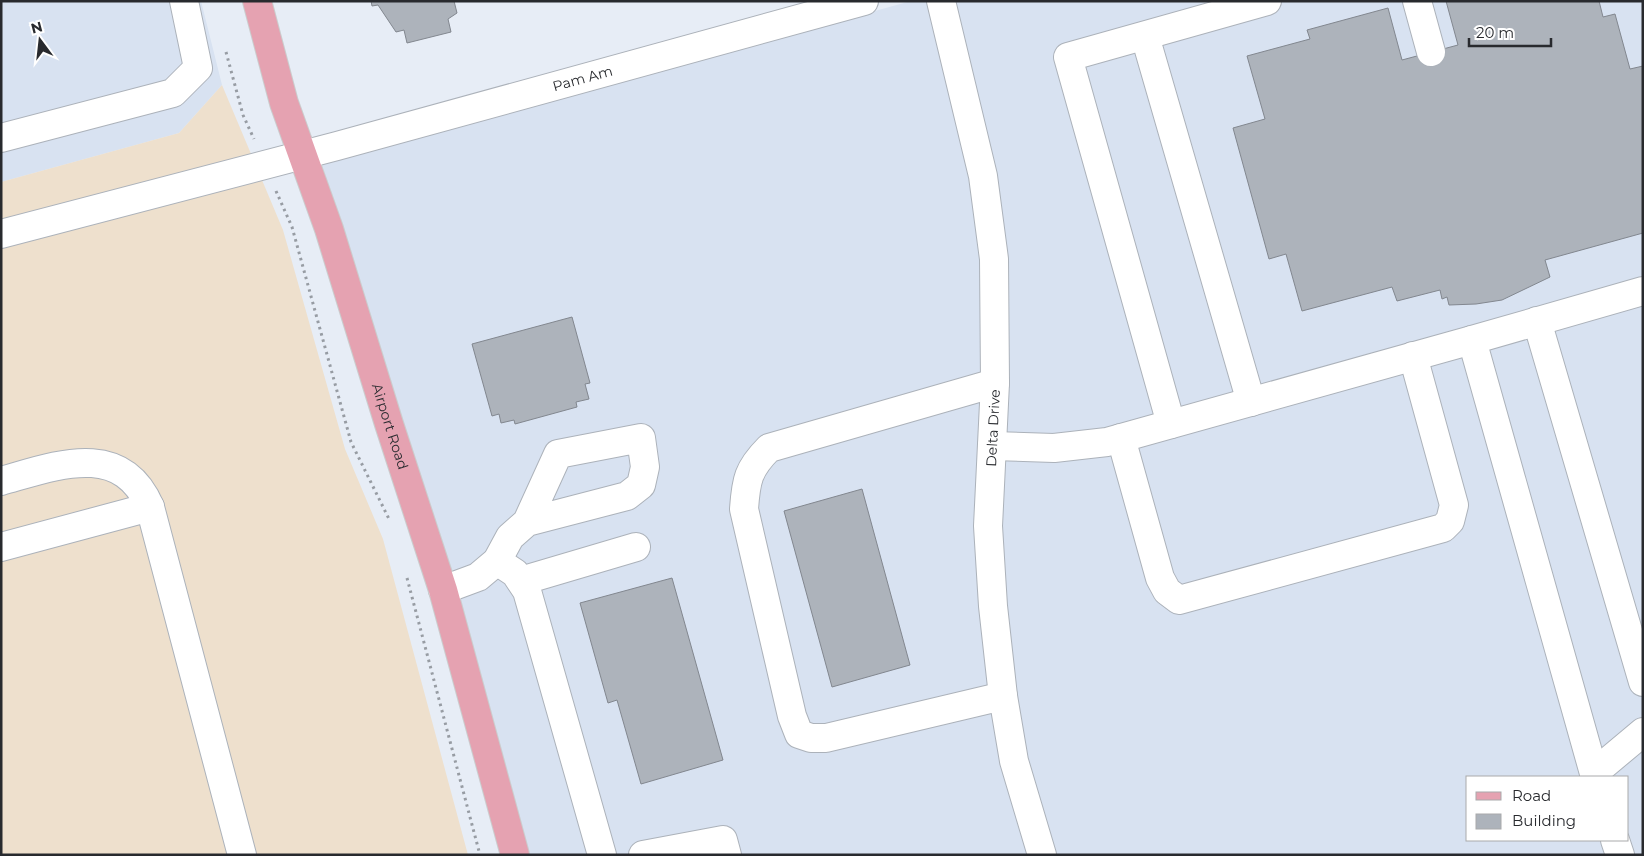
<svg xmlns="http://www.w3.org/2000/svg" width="1644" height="856" font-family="Montserrat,sans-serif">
<rect width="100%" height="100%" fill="#e7edf6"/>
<!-- built -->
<path fill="#d8e2f1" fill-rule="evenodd" d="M 1,1 L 201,1 L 222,85 L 179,133 L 1,182 Z
M 911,1 L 1643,1 L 1643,855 L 523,855 L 322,164 ZM 1468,777 L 1628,777 L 1628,840 L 1468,840 Z"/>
<!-- education -->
<path fill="#eee0cd" d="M 222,85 L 283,230 L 345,449 L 383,539 L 468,855 L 1,855 L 1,182 L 179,133 Z"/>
<!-- building -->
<path fill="#adb3bb" stroke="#82878f" d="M 371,1 L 454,1 L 457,13 L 448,19 L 451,32 L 407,43 L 404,30 L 396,32 L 378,5 L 372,6 Z
M 1446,1 L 1599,1 L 1603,17 L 1615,14 L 1630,69 L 1643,66 L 1643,233 L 1545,260 L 1550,277 L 1502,300 L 1476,304 L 1449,305 L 1447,297 L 1442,299 L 1440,290 L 1397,301 L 1392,287 L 1302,311 L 1286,254 L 1269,259 L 1233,128 L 1265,119 L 1247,56 L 1310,39 L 1307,30 L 1388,8 L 1402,60 L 1458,45 Z
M 572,317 L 590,383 L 585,384 L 589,399 L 576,402 L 577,407 L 515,424 L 514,420 L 501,423 L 499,414 L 492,416 L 472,344 Z
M 862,489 L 910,665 L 832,687 L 784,511 Z
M 672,578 L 723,760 L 641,784 L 617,700 L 608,703 L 580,603 Z"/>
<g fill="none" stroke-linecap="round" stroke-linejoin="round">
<defs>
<g id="minor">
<path d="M 941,1 L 983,176 L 994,259 L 995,383 L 988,526 L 993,606 L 1003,696 L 1014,761 L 1042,855"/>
<path d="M 1417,1 L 1431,52"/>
<path d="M 1145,36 L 1251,402"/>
<path d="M 1,138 L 173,93 L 198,68 L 184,1"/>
<path id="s1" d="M 1,234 L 337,146 L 864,1"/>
<path d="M 1537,321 L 1643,682"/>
<path d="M 995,383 L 769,448 C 748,469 746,480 744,509 L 792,716 L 799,734 L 811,738 L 826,738 L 1003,696"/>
<path d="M 1171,424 L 1068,57 L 1267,1"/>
<path d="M 1121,438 L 1160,578 L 1167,591 L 1179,600 L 1443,528 L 1450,521 L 1454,505 L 1413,356"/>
<path d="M 992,446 L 1054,448 L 1107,442 L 1472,340"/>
<path d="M 1,481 C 55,466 121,439 150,507 L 242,855"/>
<path d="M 1,547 L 150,507"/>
<path d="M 497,561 L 515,573 L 527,591 L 602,855"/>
<path d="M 521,581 L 636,547"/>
<path d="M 443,590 L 478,577 L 497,561 L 510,537 L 527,522 L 558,454 L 641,438 L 645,467 L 641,485 L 627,496 L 527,522"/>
<path d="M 1594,773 L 1643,732"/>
<path d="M 1595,777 L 1472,340 L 1643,291"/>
<path d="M 1615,840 L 1620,855"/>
<path d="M 643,855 L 723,840 L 727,855"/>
</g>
<g id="major">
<path id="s2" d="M 257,1 L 284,103 L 329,229 L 389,424 L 443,590 L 515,855"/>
</g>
</defs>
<!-- minor casing -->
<use href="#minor" stroke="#acb2ba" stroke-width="30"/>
<!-- major casing -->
<use href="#major" stroke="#cbcccd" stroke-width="30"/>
<!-- path -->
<path stroke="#979ca3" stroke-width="3" stroke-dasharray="2.5 4" stroke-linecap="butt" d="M 226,52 L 243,115 L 254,139
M 276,191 L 292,227 L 351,442 L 389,519
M 407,578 L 480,855"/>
<!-- minor -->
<use href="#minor" stroke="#fff" stroke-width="28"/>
<!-- major -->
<use href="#major" stroke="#e5a2b1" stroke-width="28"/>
</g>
<g text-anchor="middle" stroke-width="5" stroke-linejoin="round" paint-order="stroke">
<!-- street labels -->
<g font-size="14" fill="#282a2e" stroke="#fff">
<text dy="5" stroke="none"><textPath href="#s1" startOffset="602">Pam Am</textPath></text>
<text dy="5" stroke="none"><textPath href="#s2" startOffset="446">Airport Road</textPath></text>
<text transform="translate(993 428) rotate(-87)" y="5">Delta Drive</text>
</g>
</g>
<!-- border -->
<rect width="1644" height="856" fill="none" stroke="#282a2e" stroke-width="5"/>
<!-- legend -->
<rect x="1466" y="776" width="162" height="65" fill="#ffffff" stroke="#a9aaab"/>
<rect x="1476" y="792" width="25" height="8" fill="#e5a2b1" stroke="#a9aaab"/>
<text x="1512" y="801" font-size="15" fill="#282a2e">Road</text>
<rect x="1476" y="814" width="25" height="15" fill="#adb3bb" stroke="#a9aaab"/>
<text x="1512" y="826" font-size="15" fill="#282a2e">Building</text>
<!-- north arrow -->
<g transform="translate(40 40) rotate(345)" stroke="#ffffff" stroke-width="4" paint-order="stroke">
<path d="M0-4L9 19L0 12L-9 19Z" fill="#282a2e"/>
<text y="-8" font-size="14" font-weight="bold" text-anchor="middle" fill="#282a2e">N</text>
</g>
<!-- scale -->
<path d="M1469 38v8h82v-8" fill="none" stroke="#282a2e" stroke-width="2.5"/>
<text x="1476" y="38" font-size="15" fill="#282a2e" stroke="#ffffff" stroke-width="4" paint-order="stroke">20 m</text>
</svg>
